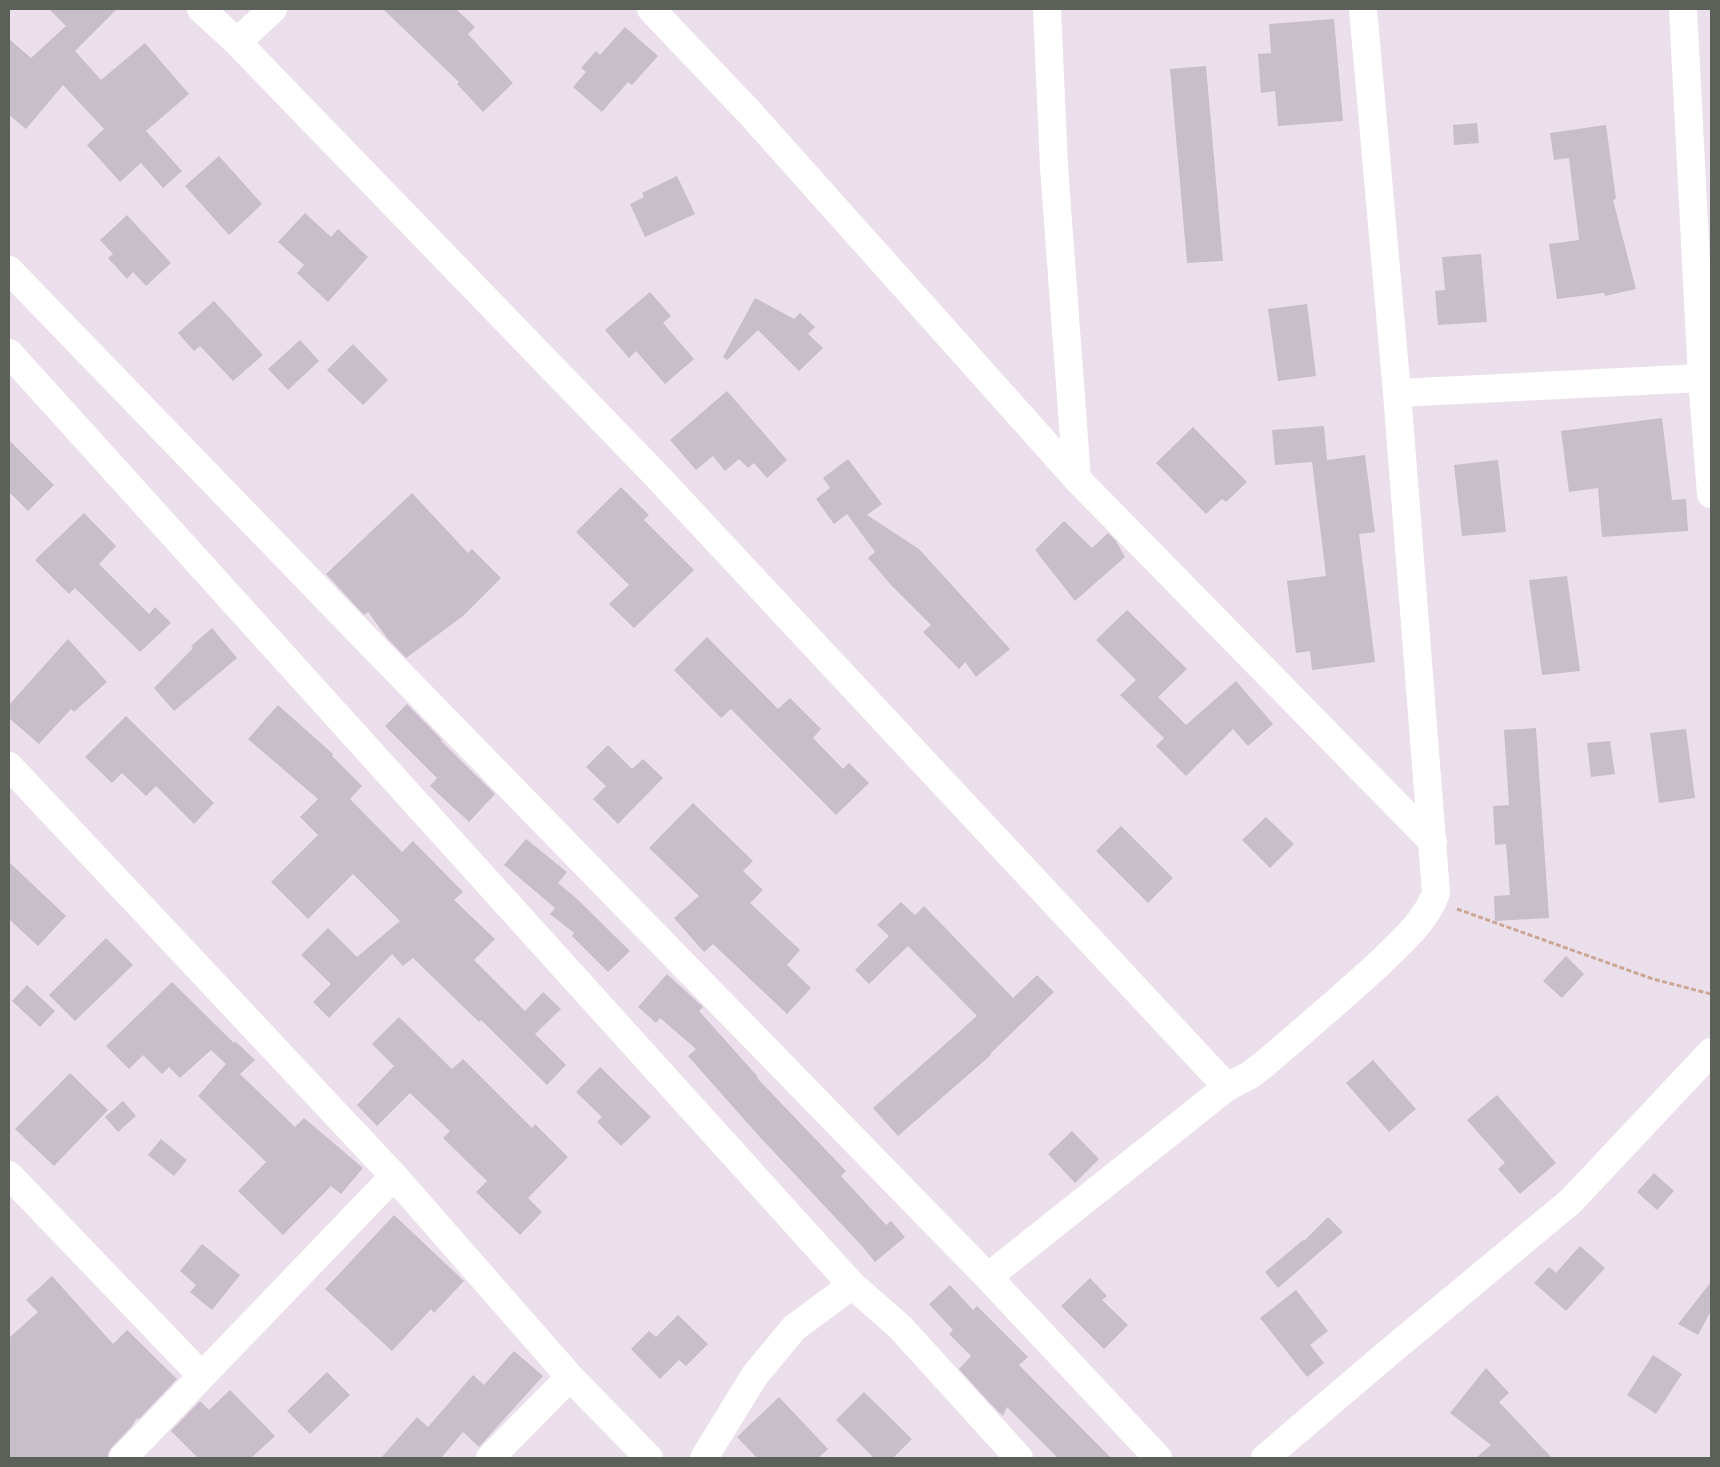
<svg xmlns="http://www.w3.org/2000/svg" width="1720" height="1467" font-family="'Public Sans',sans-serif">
<rect width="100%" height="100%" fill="#ebdfec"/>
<!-- building -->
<path fill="#c7bec9" d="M 49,9 L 117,9 L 75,51 L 101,80 L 145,43 L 189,94 L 146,131 L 182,171 L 163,188 L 141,163 L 120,182 L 87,145 L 104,129 L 63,85 L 26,129 L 9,115 L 9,39 L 31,58 L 66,26 Z
M 383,9 L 456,9 L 475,27 L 468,34 L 513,83 L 483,112 L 457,84 L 459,82 Z
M 1334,19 L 1343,121 L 1278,126 L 1275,91 L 1261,93 L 1258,54 L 1271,53 L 1269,24 Z
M 625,27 L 658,56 L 632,85 L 628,82 L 602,112 L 573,87 L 586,72 L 581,68 L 596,51 L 600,55 Z
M 1206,66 L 1223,261 L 1187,263 L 1170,69 Z
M 1477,123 L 1479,143 L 1454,145 L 1453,125 Z
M 1606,125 L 1616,199 L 1613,200 L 1636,289 L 1605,296 L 1604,293 L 1557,299 L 1549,244 L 1579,240 L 1569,158 L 1554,160 L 1550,133 Z
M 219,156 L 262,204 L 229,235 L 185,186 Z
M 677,176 L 695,214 L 645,237 L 630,204 L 644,197 L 642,193 Z
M 305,213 L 331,237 L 338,229 L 368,257 L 328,302 L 297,273 L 304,265 L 278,242 Z
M 127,215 L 171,263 L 146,286 L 133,272 L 127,279 L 108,258 L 113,254 L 100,240 Z
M 1481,254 L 1487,322 L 1438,325 L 1435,291 L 1445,290 L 1442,257 Z
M 650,292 L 671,316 L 663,323 L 694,359 L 665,384 L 636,351 L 629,358 L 605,330 Z
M 755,298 L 794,319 L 800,313 L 815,327 L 808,334 L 823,348 L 799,371 L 758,330 L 727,360 L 723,357 Z
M 214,301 L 263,355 L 233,381 L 200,346 L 194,351 L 178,333 Z
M 1307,304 L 1316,376 L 1278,381 L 1268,309 Z
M 300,340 L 319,361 L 288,390 L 268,369 Z
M 353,344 L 388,380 L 363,405 L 327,370 Z
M 727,391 L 787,460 L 767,478 L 754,463 L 748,468 L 739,459 L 725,471 L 713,456 L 696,470 L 670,440 Z
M 1662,418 L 1672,500 L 1686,499 L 1688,531 L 1602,537 L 1598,488 L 1569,492 L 1561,431 Z
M 1324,426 L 1327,460 L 1365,455 L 1375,532 L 1359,534 L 1375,662 L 1312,670 L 1310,651 L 1296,653 L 1287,581 L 1326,576 L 1312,462 L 1275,465 L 1272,430 Z
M 1193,427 L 1247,482 L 1226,502 L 1222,499 L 1206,514 L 1156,463 Z
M 9,440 L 54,485 L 28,511 L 9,492 Z
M 848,459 L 882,504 L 867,515 L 919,549 L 1010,649 L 976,677 L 965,662 L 959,669 L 923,632 L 931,625 L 891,585 L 868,558 L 875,552 L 847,514 L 834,524 L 816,499 L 830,488 L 823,478 Z
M 1498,460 L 1506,532 L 1462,536 L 1454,465 Z
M 621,487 L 649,515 L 644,520 L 694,570 L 634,628 L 609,604 L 629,585 L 576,532 Z
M 412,493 L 468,553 L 472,549 L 501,578 L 463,616 L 406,658 L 388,639 L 368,612 L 364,615 L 326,574 Z
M 84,513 L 116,546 L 99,564 L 149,614 L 155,607 L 171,623 L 140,652 L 75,588 L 69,594 L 35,560 Z
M 1064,521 L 1092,548 L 1108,533 L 1116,541 L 1125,557 L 1075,601 L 1035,550 Z
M 1567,576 L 1580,671 L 1542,675 L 1529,580 Z
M 1127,610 L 1187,669 L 1158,697 L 1186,725 L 1236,681 L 1273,724 L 1248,746 L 1233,729 L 1186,776 L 1156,746 L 1164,738 L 1120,695 L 1136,680 L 1096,640 Z
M 212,628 L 237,658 L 174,711 L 154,688 L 193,648 L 191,646 Z
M 707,637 L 778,709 L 790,698 L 821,729 L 813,738 L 843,769 L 849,763 L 869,783 L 836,815 L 731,709 L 721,718 L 674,670 Z
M 68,639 L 107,682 L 74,712 L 71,709 L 39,744 L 9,718 L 9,705 Z
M 407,704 L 442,740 L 441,741 L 495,794 L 469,822 L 430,786 L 437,778 L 385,726 Z
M 278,705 L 333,754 L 332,756 L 362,786 L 350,799 L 402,852 L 413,841 L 463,892 L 454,900 L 495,939 L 474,960 L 525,1011 L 543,992 L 561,1009 L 535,1034 L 566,1065 L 547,1085 L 481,1020 L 479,1022 L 413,958 L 403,966 L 392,954 L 329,1018 L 313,1002 L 331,984 L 301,955 L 328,928 L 357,957 L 400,921 L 353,874 L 308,919 L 271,882 L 318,835 L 300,817 L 318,799 L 248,739 Z
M 126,716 L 214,803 L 194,824 L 156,786 L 146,796 L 122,773 L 112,783 L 85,757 Z
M 1536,728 L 1549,918 L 1495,921 L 1494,896 L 1510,895 L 1506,844 L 1495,845 L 1493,806 L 1509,805 L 1504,730 Z
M 1686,729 L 1695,798 L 1659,803 L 1650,733 Z
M 1610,741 L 1615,774 L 1591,777 L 1587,743 Z
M 608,745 L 632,769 L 643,759 L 663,778 L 618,824 L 593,799 L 606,786 L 586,767 Z
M 693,803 L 753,861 L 743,871 L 763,890 L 750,903 L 800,950 L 787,965 L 811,988 L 787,1014 L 713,944 L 704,952 L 674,918 L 699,896 L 649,848 Z
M 1266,817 L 1294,844 L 1270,868 L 1242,840 Z
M 1121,826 L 1173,878 L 1148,903 L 1096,851 Z
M 526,839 L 567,872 L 558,883 L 576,898 L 630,951 L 608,972 L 572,936 L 574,933 L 550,914 L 555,908 L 504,865 Z
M 9,862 L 66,916 L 38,946 L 9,919 Z
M 901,902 L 915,915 L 924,906 L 1013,998 L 1037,975 L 1054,992 L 990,1054 L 991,1055 L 898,1136 L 873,1108 L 977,1016 L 908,946 L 869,984 L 855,970 L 889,936 L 877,925 Z
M 106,938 L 133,965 L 75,1021 L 49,995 Z
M 1566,956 L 1584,974 L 1562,998 L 1543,981 Z
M 667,974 L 703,1007 L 699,1011 L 758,1077 L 757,1078 L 846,1171 L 841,1176 L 886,1225 L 891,1221 L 905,1237 L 875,1262 L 862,1246 L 758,1135 L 688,1056 L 696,1049 L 660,1018 L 656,1023 L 638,1007 Z
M 172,982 L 234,1043 L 235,1041 L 255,1060 L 240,1074 L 295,1127 L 304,1118 L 363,1168 L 341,1194 L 331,1186 L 283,1235 L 238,1191 L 266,1162 L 198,1096 L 226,1064 L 211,1050 L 180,1078 L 169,1067 L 162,1074 L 143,1055 L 129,1069 L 106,1046 Z
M 27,985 L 55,1011 L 40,1027 L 12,1001 Z
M 399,1017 L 452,1069 L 463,1059 L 532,1128 L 535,1124 L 568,1157 L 528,1198 L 542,1212 L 520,1235 L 476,1192 L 487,1181 L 443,1138 L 450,1131 L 410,1093 L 377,1126 L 357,1105 L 394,1066 L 372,1044 Z
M 1373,1060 L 1416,1109 L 1389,1132 L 1346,1083 Z
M 600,1067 L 651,1117 L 621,1146 L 597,1122 L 602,1117 L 576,1092 Z
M 70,1073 L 108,1110 L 54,1166 L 15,1129 Z
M 1497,1095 L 1556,1163 L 1520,1194 L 1498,1169 L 1505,1163 L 1467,1120 Z
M 123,1101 L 136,1116 L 118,1132 L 105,1117 Z
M 1072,1131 L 1099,1159 L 1075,1183 L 1048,1154 Z
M 161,1139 L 187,1160 L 174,1176 L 148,1155 Z
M 1654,1173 L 1674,1191 L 1657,1210 L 1637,1192 Z
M 394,1215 L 464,1281 L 434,1313 L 431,1309 L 392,1351 L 325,1289 Z
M 1328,1217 L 1343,1232 L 1278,1288 L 1265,1272 L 1303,1240 L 1304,1241 Z
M 202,1244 L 240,1275 L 212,1310 L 190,1292 L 196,1285 L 180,1271 Z
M 1580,1246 L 1605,1268 L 1566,1311 L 1534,1283 L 1549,1267 L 1556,1273 Z
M 52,1276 L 113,1344 L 127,1330 L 177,1379 L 139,1419 L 137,1418 L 132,1426 L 111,1448 L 108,1454 L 108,1458 L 9,1458 L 9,1338 L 38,1312 L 26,1300 Z
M 1090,1278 L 1107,1296 L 1102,1300 L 1128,1325 L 1104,1349 L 1061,1306 Z
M 1711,1282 L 1711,1311 L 1698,1335 L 1678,1324 Z
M 950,1285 L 973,1310 L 977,1306 L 1028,1357 L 1019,1365 L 1111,1458 L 1058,1458 L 1007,1407 L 1003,1416 L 988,1401 L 959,1369 L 971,1356 L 949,1334 L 953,1330 L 929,1304 Z
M 1296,1290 L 1328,1331 L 1310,1345 L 1324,1363 L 1307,1377 L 1260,1318 Z
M 678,1315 L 708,1344 L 686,1366 L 679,1360 L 660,1379 L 631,1349 L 649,1331 L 656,1337 Z
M 514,1351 L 543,1376 L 479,1447 L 463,1432 L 441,1458 L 381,1458 L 417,1417 L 428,1427 L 473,1375 L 484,1385 Z
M 1653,1355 L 1682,1374 L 1656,1414 L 1627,1395 Z
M 1486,1368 L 1509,1393 L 1499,1402 L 1552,1458 L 1476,1458 L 1491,1445 L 1450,1413 Z
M 327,1372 L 350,1395 L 310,1434 L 287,1411 Z
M 230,1390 L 275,1436 L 251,1458 L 198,1458 L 171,1431 L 200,1401 L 209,1410 Z
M 864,1392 L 912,1439 L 893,1458 L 874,1458 L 836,1420 Z
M 779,1397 L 828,1449 L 818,1458 L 757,1458 L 737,1437 Z"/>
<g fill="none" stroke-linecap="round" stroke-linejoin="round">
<!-- path -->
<path stroke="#c9a794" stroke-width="3" stroke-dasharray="5 2.5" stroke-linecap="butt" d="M 1457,909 L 1653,979 L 1711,994"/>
<!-- street -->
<path stroke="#fff" stroke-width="28" d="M 201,9 L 237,42 L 655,474 L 1227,1087
M 651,9 L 750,113 L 1077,479 L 1433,842
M 1047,9 L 1054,167 L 1077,479
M 1683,9 L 1702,378 L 1711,494
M 237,42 L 273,9
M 9,270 L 366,639 L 988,1277 L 1158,1458
M 9,353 L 852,1285 L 900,1327 L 1019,1458
M 1397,393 L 1702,378
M 9,766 L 394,1176 L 570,1377 L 649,1458
M 9,1175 L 201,1375
M 988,1277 L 1227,1087 L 1250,1075 L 1262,1066 C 1302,1032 1342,998 1381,962 C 1401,942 1426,921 1436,893 L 1397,393 L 1363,9
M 123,1458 L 394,1176
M 490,1458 L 570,1377
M 704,1458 L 755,1375 L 794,1328 L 852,1285
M 1265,1458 L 1387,1354 L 1571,1201 L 1711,1052"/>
</g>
<!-- border -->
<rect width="1720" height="1467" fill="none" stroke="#5b6158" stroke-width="20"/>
</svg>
